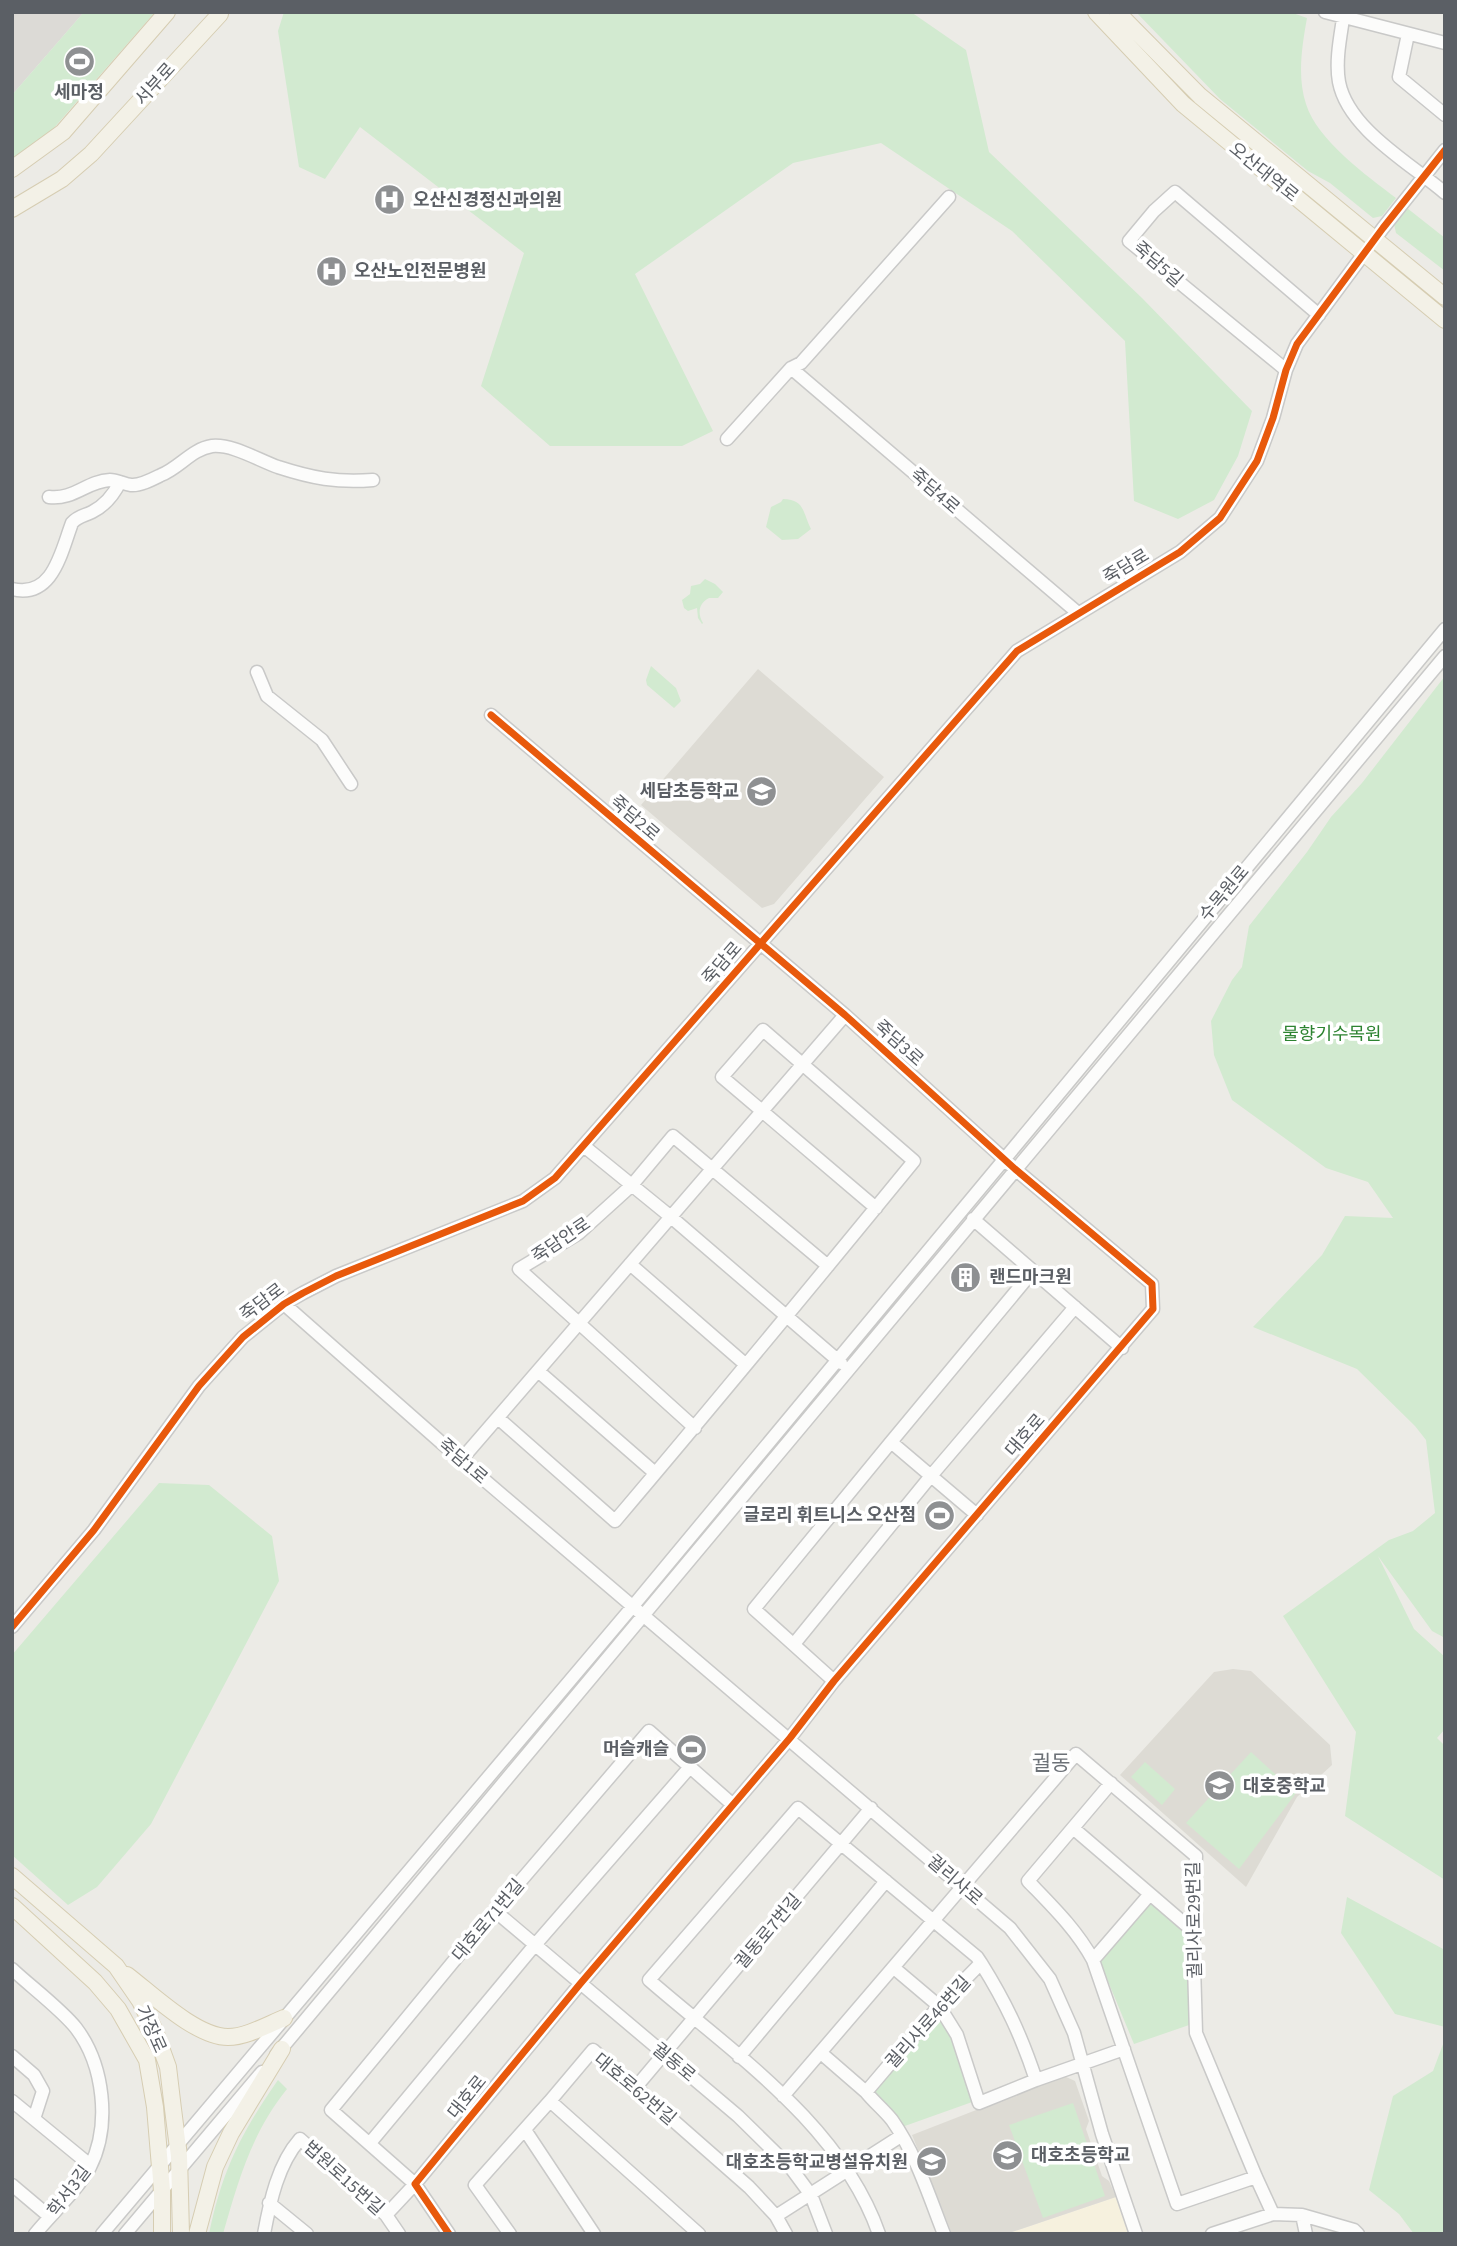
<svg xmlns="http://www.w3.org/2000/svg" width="1457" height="2246" font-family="'Source Sans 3','Noto Sans KR',sans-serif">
<rect width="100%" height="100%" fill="#ecebe6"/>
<!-- commercial -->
<path fill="#f6f1de" d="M 1116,2197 L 1128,2234 L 1006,2234 Z"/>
<!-- industrial -->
<path fill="#dcdad6" d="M 12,12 L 84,12 L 12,95 Z"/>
<!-- education -->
<path fill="#dddbd4" d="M 758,669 L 884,777 L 774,904 L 762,908 L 641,805 Z
M 1233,1669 L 1251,1671 L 1330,1745 L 1332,1765 L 1297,1797 L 1246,1887 L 1120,1775 L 1214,1672 Z
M 1064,2076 L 1075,2081 L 1089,2121 L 1086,2129 L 1102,2176 L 1109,2181 L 1116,2197 L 1006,2234 L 952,2234 L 912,2135 Z"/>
<!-- green -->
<path fill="#d2ead0" d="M 84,12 L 155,12 L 12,176 L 12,95 Z
M 284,12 L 911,12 L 966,50 L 989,152 L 1142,298 L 1252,411 L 1238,456 L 1214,500 L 1178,519 L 1134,501 L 1125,341 L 1012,231 L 881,143 L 793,163 L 635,274 L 713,431 L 682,446 L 550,446 L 481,386 L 524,253 L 360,127 L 325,179 L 299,167 L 278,31 Z
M 1136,12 L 1290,12 L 1307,18 C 1302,46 1297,77 1306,104 C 1317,140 1367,176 1396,198 L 1382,216 L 1373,218 L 1330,183 L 1308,171 L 1220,99 Z
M 1407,208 L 1445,238 L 1445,271 L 1396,233 L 1394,224 Z
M 783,499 C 805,500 802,511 811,529 L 798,539 L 782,540 L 766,527 L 771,507 L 781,502 Z
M 705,579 L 715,584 L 723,592 L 718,598 L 709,598 C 699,603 697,613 703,623 L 702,624 L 698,618 L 697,608 L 688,611 L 684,608 L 682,600 L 690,594 L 691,586 L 700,584 Z
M 651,666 L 676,688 L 681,701 L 674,708 L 647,685 L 646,680 Z
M 1445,676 L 1445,1638 L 1432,1631 L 1378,1556 L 1414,1629 L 1445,1657 L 1445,1729 L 1437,1738 L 1445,1746 L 1445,1880 L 1345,1816 L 1356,1732 L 1283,1616 L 1389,1540 L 1413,1531 L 1435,1513 L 1426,1440 L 1415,1426 L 1357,1369 L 1253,1327 L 1322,1255 L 1345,1216 L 1393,1218 L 1368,1182 L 1326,1168 L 1232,1100 L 1214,1055 L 1211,1021 L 1232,980 L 1242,967 L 1249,926 L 1307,852 L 1331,817 L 1362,783 Z
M 159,1483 L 209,1485 L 272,1536 L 279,1581 L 151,1824 L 97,1887 L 68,1905 L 12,1855 L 12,1655 Z
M 1251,1752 L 1296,1793 L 1239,1869 L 1186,1823 Z
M 1145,1762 L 1175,1789 L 1162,1805 L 1131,1777 Z
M 1347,1897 L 1445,1950 L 1445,2027 L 1395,2014 L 1341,1933 Z
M 1150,1900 L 1188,1930 L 1192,2024 L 1134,2044 L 1100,1962 L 1100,1958 Z
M 937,2013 L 955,2038 L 975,2101 L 902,2127 L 873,2093 Z
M 1445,2039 L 1445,2234 L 1414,2234 L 1399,2214 L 1369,2190 L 1393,2096 L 1433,2071 Z
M 278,2080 L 287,2089 C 252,2132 238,2181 223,2234 L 209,2234 C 222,2171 241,2133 278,2080 Z
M 1073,2103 L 1105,2196 L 1043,2218 L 1009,2125 Z"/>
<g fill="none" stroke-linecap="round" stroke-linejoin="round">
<defs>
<path id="minor" d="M 1325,12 L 1445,43
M 1344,12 C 1341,34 1335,60 1339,82 C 1348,129 1410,163 1445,193
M 1408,34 L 1399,77 L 1445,115
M 791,368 L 1078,613
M 1286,370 L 1129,241 L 1154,211 L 1175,192 L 1319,315
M 727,439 L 791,368 L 801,363 L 949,197
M 49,497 C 74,500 87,481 110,480 C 117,480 124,484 131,485 C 140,486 153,479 161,475 C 179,468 192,449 212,446 C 233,444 258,460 278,467 C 312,478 337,483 373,480
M 12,589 C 53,599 61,552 72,523 C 78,516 84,516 92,512 C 104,506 114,494 120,482
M 257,672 L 267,696 L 322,740 L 351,784
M 585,1147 L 671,1217 L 841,1363
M 973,1219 L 1122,1348
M 630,1264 L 745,1364
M 284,1304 L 461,1460 L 1010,1928 L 1050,1979 L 1074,2033 L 1102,2134 L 1136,2234
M 538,1371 L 655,1473
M 498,1418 L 615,1521 C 716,1402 815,1282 914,1161 L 763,1030 L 722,1077 L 876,1208
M 695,1428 L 519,1269 L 579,1233 L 632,1185 L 673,1136 L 828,1266
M 891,1442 L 1033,1271
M 461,1460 L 845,1015
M 12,1627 L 94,1530 L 199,1386 L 243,1337 L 284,1304 L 303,1293 L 336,1276 L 523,1201 L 555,1178 L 1017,651 L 1180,552 L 1220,518 L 1257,461 L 1273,418 L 1286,370 L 1297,344 L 1383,228 L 1445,150
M 794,1644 L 930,1477 L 1075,1307
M 834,1681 L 754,1609 L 891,1442 L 977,1515
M 1111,1783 L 1028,1881 C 1052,1906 1076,1929 1093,1960 L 1150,1894 L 1193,1931
M 1073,1828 L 1150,1894
M 495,1911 L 738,2116 L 791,2168 L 811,2195 L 826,2234
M 1093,1960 L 1177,2204 L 1256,2177
M 894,1968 L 939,2006 L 957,2035 L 979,2103 L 1036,2080
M 12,1969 C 30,1986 62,2010 76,2028 C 104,2065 111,2125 90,2167 C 76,2192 53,2212 35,2234
M 821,2053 L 866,2092
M 276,2055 L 1445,656
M 12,2056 L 34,2075 L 43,2091 L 34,2119
M 739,2057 L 886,1881
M 636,2087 L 871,1808
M 783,2096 L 1076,1754 L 1196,1856 L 1193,1931 L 1196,2033 L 1256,2177 L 1273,2214
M 12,2101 L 90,2165
M 550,2101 L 699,2234
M 525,2130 L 594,2234
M 370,2143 L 534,1946 L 690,1767
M 12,2185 L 50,2217
M 269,2203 L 307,2234
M 386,2215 L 415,2184 L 331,2110 L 495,1911 L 649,1731 L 732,1804
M 1302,2215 L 1306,2234
M 776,2216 L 901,2136
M 102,2234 L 633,1606 L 1445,629
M 125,2234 L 262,2072
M 264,2234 C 270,2201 278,2164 300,2139 L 386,2215 L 399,2234
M 449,2234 L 415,2184 L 580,1984 L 790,1738 L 834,1681 L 1153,1309 L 1152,1284 L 1015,1169 L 845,1015 L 491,715
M 510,2234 L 475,2185 L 550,2101 L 593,2050 L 749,2187 L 776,2216 L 786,2234
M 879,2234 C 841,2125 733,2053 649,1980 L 798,1808 L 977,1957 L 981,1963
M 944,2234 C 929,2196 916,2154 892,2120 C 884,2110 874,2102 866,2092 L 939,2006 L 981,1963 C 1006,2003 1021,2035 1036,2080 L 1124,2049
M 1212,2234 L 1273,2214 L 1302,2215 L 1354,2230 L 1358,2234"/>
<path id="major" d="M 1096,12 L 1183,104 L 1445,320
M 1117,12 L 1200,96 L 1445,297
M 12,169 L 63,132 L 167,12
M 12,209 L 62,179 L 91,154 L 220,14
M 12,1876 L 116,1966 L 140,2001 L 155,2031 L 168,2067 L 173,2109 L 179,2156 L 181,2234
M 12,1906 L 95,1982 L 118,2009 L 147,2060 L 155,2107 L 162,2191 L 162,2234
M 127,1975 C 152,1994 196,2037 228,2037 C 246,2037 267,2025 284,2018
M 197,2234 L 215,2167 L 231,2133 L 282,2049"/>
</defs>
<!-- minor casing -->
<use href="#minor" stroke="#c9c9c8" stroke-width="15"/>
<!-- major casing -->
<use href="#major" stroke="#d6cdb2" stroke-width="18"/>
<!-- minor -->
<use href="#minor" stroke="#fcfcfb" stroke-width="12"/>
<!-- major -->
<use href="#major" stroke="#f3f1e7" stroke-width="16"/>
<defs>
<path id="cycleway" d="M 12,1627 L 94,1530 L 199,1386 L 243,1337 L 284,1304 L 303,1293 L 336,1276 L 523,1201 L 555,1178 L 1017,651 L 1180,552 L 1220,518 L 1257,461 L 1273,418 L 1286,370 L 1297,344 L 1383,228 L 1445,150
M 449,2234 L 415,2184 L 580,1984 L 790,1738 L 834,1681 L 1153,1309 L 1152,1284 L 1015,1169 L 845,1015 L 491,715"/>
</defs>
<!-- cycleway casing -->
<use href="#cycleway" stroke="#fff" stroke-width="11"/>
<!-- cycleway -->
<use href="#cycleway" stroke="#e8590c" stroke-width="7"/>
</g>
<!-- icons -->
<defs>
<symbol id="stadium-disc" viewBox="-11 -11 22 22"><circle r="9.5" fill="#8e9092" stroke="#fff"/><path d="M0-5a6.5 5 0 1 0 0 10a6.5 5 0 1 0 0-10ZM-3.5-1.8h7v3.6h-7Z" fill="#fff"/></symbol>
<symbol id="hospital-disc" viewBox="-11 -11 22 22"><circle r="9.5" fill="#8e9092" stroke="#fff"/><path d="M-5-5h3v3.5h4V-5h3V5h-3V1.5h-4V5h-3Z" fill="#fff"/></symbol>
<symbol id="school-disc" viewBox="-11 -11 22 22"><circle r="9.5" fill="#8e9092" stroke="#fff"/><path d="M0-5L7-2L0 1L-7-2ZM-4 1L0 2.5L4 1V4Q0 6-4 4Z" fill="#fff"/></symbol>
<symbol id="building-disc" viewBox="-11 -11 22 22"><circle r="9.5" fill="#8e9092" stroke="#fff"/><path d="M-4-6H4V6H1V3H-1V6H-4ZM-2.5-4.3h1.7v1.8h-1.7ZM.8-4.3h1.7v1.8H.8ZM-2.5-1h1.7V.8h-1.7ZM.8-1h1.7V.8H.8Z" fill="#fff"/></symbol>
</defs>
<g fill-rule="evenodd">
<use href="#stadium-disc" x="62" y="44" width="35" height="35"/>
<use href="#hospital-disc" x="372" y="182" width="35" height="35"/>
<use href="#hospital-disc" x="314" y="254" width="35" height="35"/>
<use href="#school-disc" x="744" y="774" width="35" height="35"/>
<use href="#building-disc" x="948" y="1260" width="35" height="35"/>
<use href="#stadium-disc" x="922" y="1498" width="35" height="35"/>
<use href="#stadium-disc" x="674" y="1732" width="35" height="35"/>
<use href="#school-disc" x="1202" y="1768" width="35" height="35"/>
<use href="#school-disc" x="990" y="2138" width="35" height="35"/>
<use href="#school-disc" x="914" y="2144" width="35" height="35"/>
</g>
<g text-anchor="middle" stroke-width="7" stroke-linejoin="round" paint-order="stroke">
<!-- street labels -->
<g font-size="18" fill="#5b5f65" stroke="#fff">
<text transform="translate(155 84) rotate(-48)" y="6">서부로</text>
<text transform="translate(1264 172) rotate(39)" y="6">오산대역로</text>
<text transform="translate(1158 264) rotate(41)" y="6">죽담5길</text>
<text transform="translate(935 491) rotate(41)" y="6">죽담4로</text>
<text transform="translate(1126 566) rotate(-31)" y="6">죽담로</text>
<text transform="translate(635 818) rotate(41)" y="6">죽담2로</text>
<text transform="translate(1224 893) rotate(-50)" y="6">수목원로</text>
<text transform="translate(722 963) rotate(-49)" y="6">죽담로</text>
<text transform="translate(899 1043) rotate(42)" y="6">죽담3로</text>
<text transform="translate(561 1240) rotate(-34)" y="6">죽담안로</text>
<text transform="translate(262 1302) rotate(-37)" y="6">죽담로</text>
<text transform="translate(1025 1435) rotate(-49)" y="6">대호로</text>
<text transform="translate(463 1461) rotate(41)" y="6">죽담1로</text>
<text transform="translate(955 1880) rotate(41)" y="6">궐리사로</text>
<text transform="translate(488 1920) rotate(-50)" y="6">대호로71번길</text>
<text transform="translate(1194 1920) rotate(-91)" y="6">궐리사로29번길</text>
<text transform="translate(768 1931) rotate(-50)" y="6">궐동로7번길</text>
<text transform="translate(928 2022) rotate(-48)" y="6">궐리사로46번길</text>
<text transform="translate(151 2029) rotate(66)" y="6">가장로</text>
<text transform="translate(674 2062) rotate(40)" y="6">궐동로</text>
<text transform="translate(635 2089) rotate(40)" y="6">대호로62번길</text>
<text transform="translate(467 2097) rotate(-51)" y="6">대호로</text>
<text transform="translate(344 2178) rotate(42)" y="6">법원로15번길</text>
<text transform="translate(69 2191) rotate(-53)" y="6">학서3길</text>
</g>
<!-- poi labels -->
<g font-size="18" font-weight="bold" fill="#5b5f65" stroke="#fff" text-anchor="start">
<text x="79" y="98" text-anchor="middle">세마정</text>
<text x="413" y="206">오산신경정신과의원</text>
<text x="354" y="277">오산노인전문병원</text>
<text x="739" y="797" text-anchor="end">세담초등학교</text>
<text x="989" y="1283">랜드마크원</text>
<text x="916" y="1521" text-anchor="end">글로리 휘트니스 오산점</text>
<text x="669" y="1755" text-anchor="end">머슬캐슬</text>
<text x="1243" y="1792">대호중학교</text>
<text x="1031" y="2161">대호초등학교</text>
<text x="908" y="2168" text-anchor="end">대호초등학교병설유치원</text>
</g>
<!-- park labels -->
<g font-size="18" fill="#2d8331" stroke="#fff">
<text x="1332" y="1040">물향기수목원</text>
</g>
<!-- quarter labels -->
<g font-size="21" fill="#6c7177" stroke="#fff">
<text x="1051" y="1770">궐동</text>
</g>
</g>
<!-- border -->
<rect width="1457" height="2246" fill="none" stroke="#5b5f65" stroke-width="28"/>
</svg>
